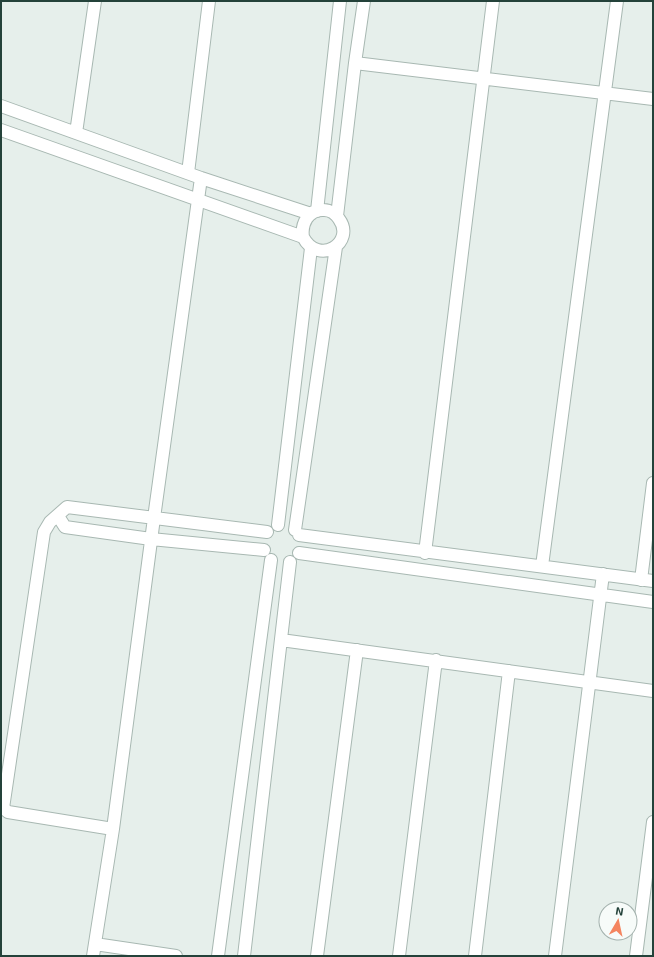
<svg xmlns="http://www.w3.org/2000/svg" width="654" height="957" font-family="'Exo 2',sans-serif">
<rect width="100%" height="100%" fill="#e6efeb"/>
<g fill="none" stroke-linecap="round" stroke-linejoin="round">
<defs>
<path id="minor" d="M 355,63 L 653,99
M 1,106 L 201,178 L 311,214
M 1,130 L 303,237 C 319,267 356,242 339,219 C 336,214 330,210 324,210 C 308,209 301,224 303,237
M 76,133 L 95,1
M 188,173 L 209,1
M 317,211 L 340,1
M 337,216 L 355,63 L 364,1
M 58,516 L 65,527 L 151,539 L 264,550
M 278,525 L 311,248
M 295,530 L 336,247
M 299,535 L 653,581
M 299,553 L 653,602
M 425,553 L 493,1
M 542,566 L 617,1
M 641,580 L 653,483
M 281,640 L 653,691
M 113,829 L 154,518 L 201,178
M 95,944 L 176,956
M 93,956 L 113,829 L 8,812 L 3,808 L 44,532 L 50,522 L 67,507 L 267,532
M 218,956 L 271,560
M 244,956 L 290,562
M 317,956 L 357,650
M 399,956 L 436,660
M 475,956 L 509,671
M 555,956 L 603,574
M 636,956 L 653,822"/>
</defs>
<!-- minor casing -->
<use href="#minor" stroke="#a8b8b2" stroke-width="14"/>
<!-- minor -->
<use href="#minor" stroke="#fff" stroke-width="12"/>
</g>
<!-- border -->
<rect width="654" height="957" fill="none" stroke="#24423a" stroke-width="4"/>
<!-- north arrow -->
<g transform="translate(618 921) rotate(9)"><circle r="19" fill="#f7fbf9" stroke="#a3b1ad"/>
<path d="M0-3L7 15L0 10L-7 15Z" fill="#f4845f"/>
<text y="-6" font-size="11" font-weight="bold" text-anchor="middle" fill="#24423a">N</text>
</g>
</svg>
